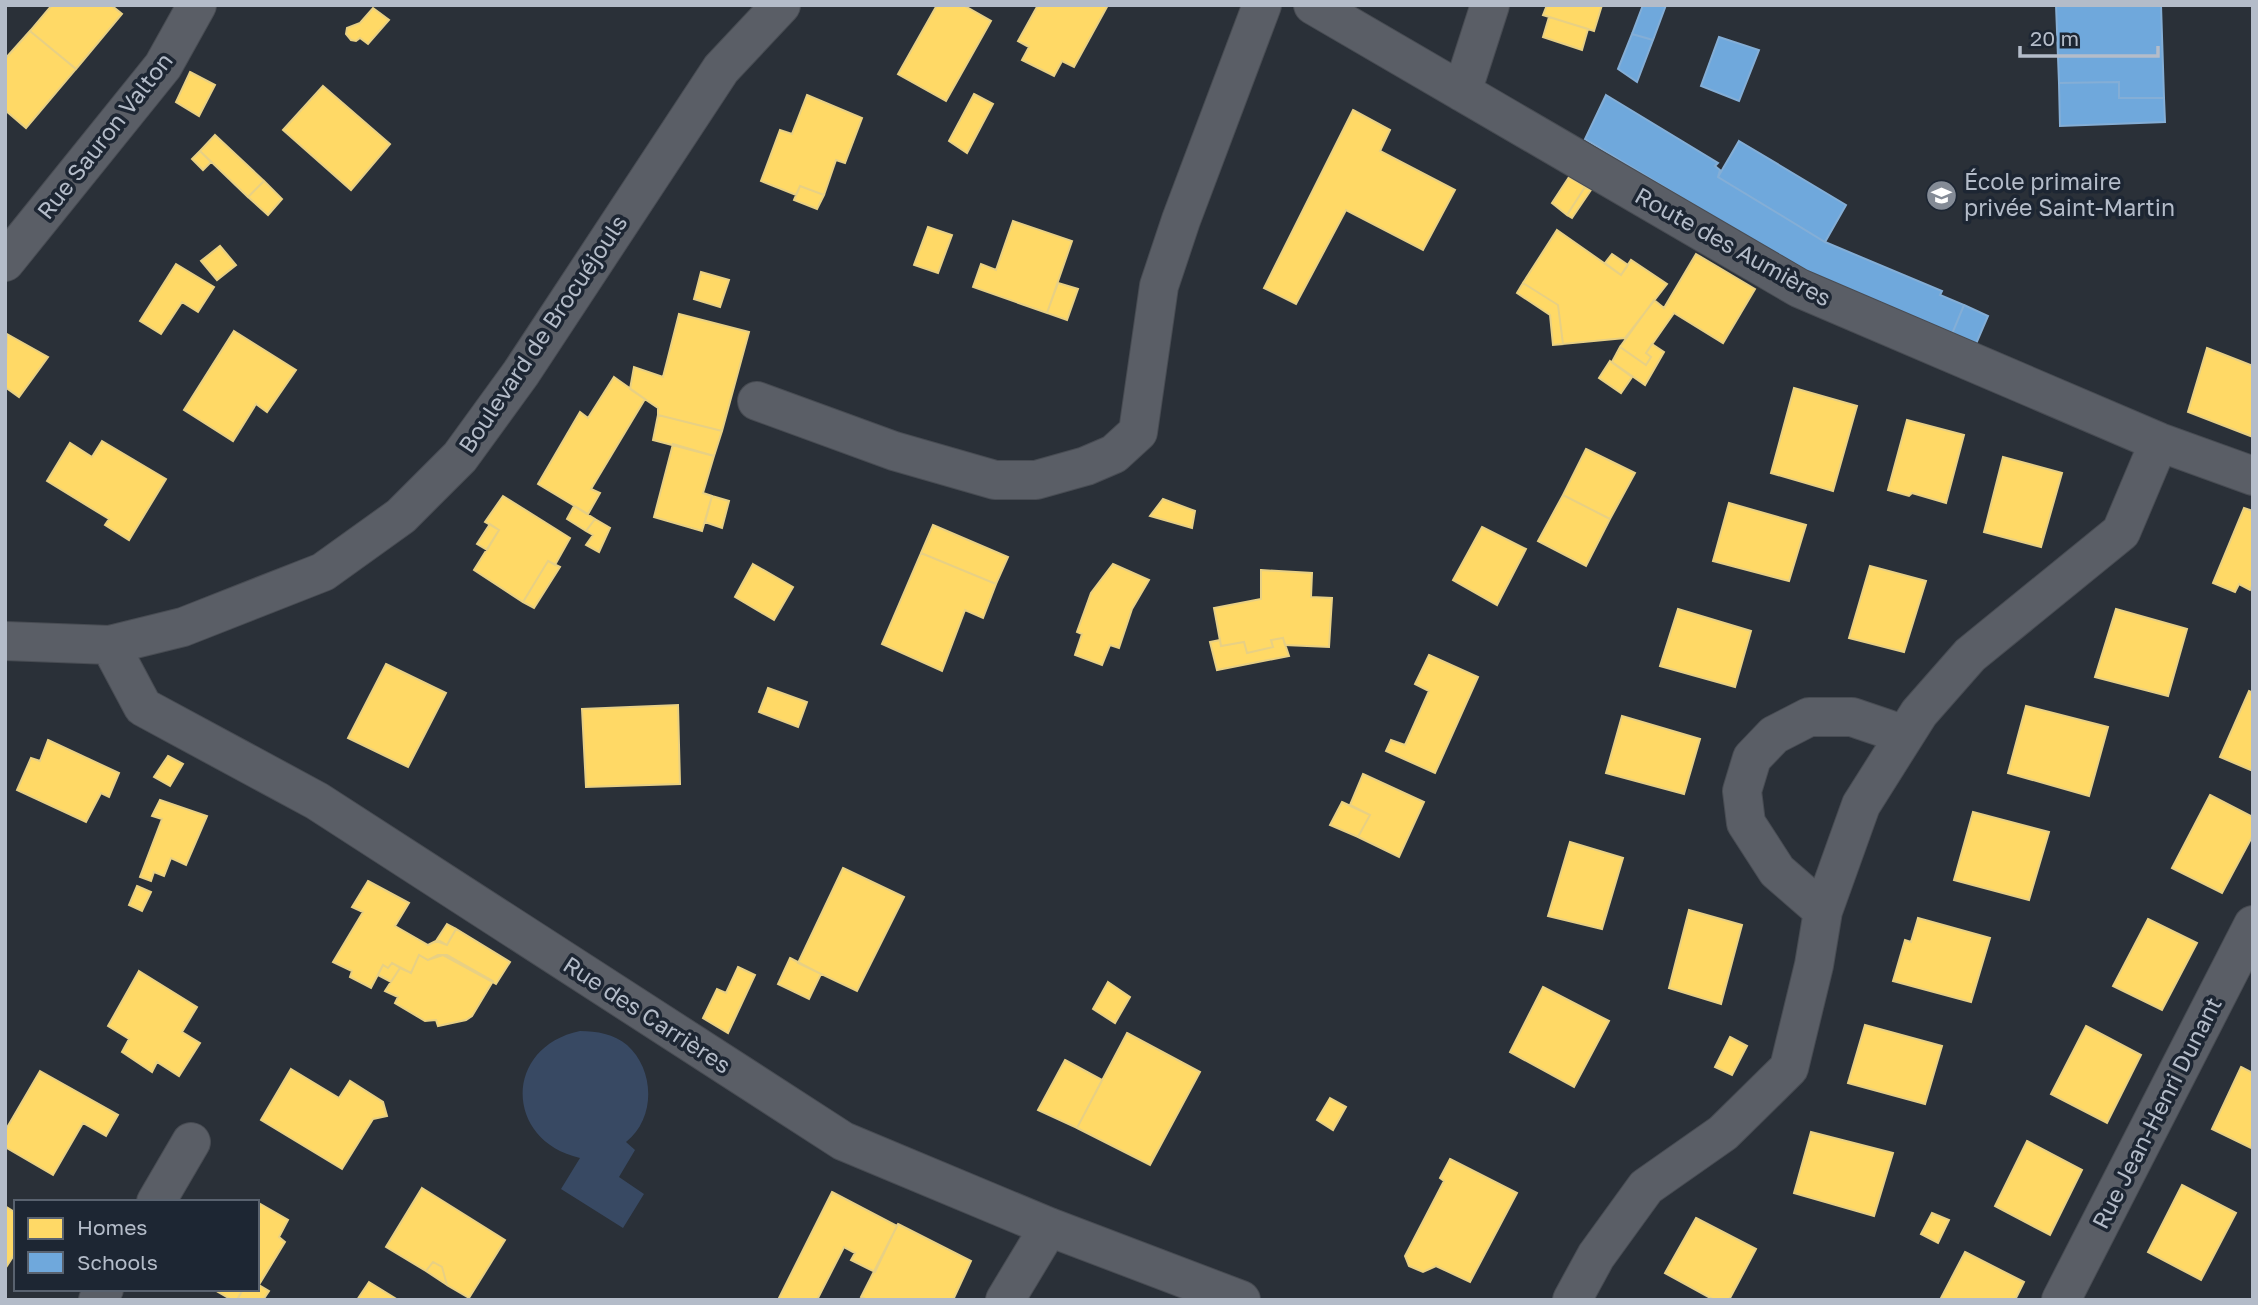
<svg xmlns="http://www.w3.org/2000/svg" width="2258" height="1305" font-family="'Golos Text',sans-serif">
<rect width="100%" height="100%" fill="#2a3038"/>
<!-- water -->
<path fill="#384963" d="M 580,1031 C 597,1031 614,1034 627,1045 C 655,1070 656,1118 626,1142 L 635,1150 L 619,1177 L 644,1194 L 623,1228 L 561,1189 L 580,1158 C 504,1141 503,1047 580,1031 Z"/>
<!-- homes -->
<path fill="#ffd966" stroke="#e8d084" stroke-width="2" d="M 52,5 L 111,5 L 122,14 L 76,69 L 30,31 Z
M 937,5 L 963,5 L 991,21 L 946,101 L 898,74 Z
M 1038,5 L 1108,5 L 1074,67 L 1062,61 L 1054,76 L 1022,60 L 1029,47 L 1018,41 Z
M 1547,5 L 1602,5 L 1594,31 L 1543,15 Z
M 373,8 L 389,20 L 368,44 L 360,38 L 356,41 L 351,40 L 346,34 L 347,28 L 360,23 Z
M 1549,17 L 1588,29 L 1582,50 L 1543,37 Z
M 30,31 L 76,69 L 26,128 L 5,110 L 5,59 Z
M 190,72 L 215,85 L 199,116 L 176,102 Z
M 323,86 L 390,144 L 351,190 L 283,130 Z
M 974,94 L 993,104 L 967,153 L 949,141 Z
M 807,95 L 862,118 L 845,163 L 836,160 L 824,195 L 800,186 L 796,195 L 761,181 L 780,130 L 792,134 Z
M 1353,110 L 1390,130 L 1380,151 L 1455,190 L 1423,250 L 1346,210 L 1296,304 L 1264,288 Z
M 215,135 L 264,181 L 248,197 L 200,151 Z
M 200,151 L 211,162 L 203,170 L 192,159 Z
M 1569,177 L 1585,187 L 1567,215 L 1552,203 Z
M 264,181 L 282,199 L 268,215 L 248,197 Z
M 800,186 L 824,195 L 817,209 L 794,200 Z
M 1585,187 L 1591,190 L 1572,218 L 1567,215 Z
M 1013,221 L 1072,241 L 1047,313 L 973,287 L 981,264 L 996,270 Z
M 928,227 L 952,235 L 938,273 L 914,265 Z
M 1557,230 L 1621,275 L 1631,260 L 1667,284 L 1625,338 L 1563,344 L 1558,305 L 1523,283 Z
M 220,246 L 236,265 L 217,280 L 201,261 Z
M 1612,254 L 1628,265 L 1621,275 L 1605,263 Z
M 1696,254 L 1755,289 L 1723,343 L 1674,313 L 1646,353 L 1651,357 L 1646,365 L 1620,347 L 1654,300 L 1664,308 Z
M 176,264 L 214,287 L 198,312 L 182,302 L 161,334 L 140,321 Z
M 701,272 L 729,280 L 720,307 L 694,299 Z
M 1058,283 L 1078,289 L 1067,320 L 1047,313 Z
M 1523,283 L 1558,305 L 1563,344 L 1553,345 L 1550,315 L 1517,293 Z
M 679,314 L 749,332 L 722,431 L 658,415 L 658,408 L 630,389 L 634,367 L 663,377 Z
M 234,331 L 296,370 L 267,412 L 256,404 L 233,441 L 184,410 Z
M 7,334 L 48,357 L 19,397 L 5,387 Z
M 1652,344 L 1664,352 L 1645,385 L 1612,362 L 1620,347 L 1646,365 L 1651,357 L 1646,353 Z
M 2207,348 L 2253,366 L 2253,437 L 2188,412 Z
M 1610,361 L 1632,377 L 1621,393 L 1599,378 Z
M 614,377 L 645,399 L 591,489 L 600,493 L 588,514 L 538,484 L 580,412 L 588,418 Z
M 1794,388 L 1857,406 L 1833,491 L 1771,473 Z
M 658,415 L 722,431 L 714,456 L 653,440 Z
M 1907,420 L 1964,435 L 1946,503 L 1912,493 L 1909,496 L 1888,490 Z
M 102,441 L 166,479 L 129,540 L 105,525 L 109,519 L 47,481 L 70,443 L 92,457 Z
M 673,444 L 714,456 L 703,493 L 712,496 L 702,531 L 654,517 Z
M 1586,449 L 1635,473 L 1610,519 L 1563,495 Z
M 2003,457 L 2062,473 L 2041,547 L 1984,532 Z
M 1563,495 L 1610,519 L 1586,566 L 1538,541 Z
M 503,496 L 570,538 L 555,565 L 548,561 L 523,602 L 474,570 L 499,530 L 485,522 Z
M 712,496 L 729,501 L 722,528 L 705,522 Z
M 1163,499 L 1195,511 L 1192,528 L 1150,516 Z
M 1729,503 L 1806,525 L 1789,581 L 1713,561 Z
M 574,506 L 595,519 L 586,531 L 567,519 Z
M 2244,508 L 2253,511 L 2253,584 L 2250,590 L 2239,584 L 2235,592 L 2213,583 Z
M 595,519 L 610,528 L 599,552 L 586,545 L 593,535 L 586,531 Z
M 490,524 L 499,530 L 487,550 L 477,544 Z
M 933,525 L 1008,557 L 996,584 L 921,553 Z
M 1482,527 L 1526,549 L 1497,605 L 1453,580 Z
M 921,553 L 996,584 L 983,618 L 965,610 L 942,671 L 882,644 Z
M 548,561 L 560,567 L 534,608 L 523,602 Z
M 753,564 L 793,587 L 774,620 L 735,597 Z
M 1113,564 L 1149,580 L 1132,609 L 1119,648 L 1110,645 L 1102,665 L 1075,655 L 1082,634 L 1077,632 L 1091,593 Z
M 1870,566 L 1926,581 L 1904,652 L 1849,638 Z
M 1261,570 L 1312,573 L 1311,597 L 1332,598 L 1329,647 L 1285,645 L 1283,638 L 1271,640 L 1273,647 L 1247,653 L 1244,642 L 1221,646 L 1214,608 L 1261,599 Z
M 1678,609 L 1751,631 L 1735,687 L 1660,666 Z
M 2116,609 L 2187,629 L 2168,696 L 2095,677 Z
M 1283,638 L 1289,656 L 1217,670 L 1210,642 L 1220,640 L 1221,646 L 1244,642 L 1247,653 L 1273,647 L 1271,640 Z
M 1429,655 L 1478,677 L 1435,773 L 1386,751 L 1391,740 L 1405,745 L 1429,691 L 1415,684 Z
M 386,664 L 446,693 L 408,767 L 348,738 Z
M 768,688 L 807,702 L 798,727 L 759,712 Z
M 2249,691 L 2253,693 L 2253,771 L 2220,757 Z
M 678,705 L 680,784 L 586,787 L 582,709 Z
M 2026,706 L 2108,727 L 2089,796 L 2008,773 Z
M 1622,716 L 1700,739 L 1684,794 L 1606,773 Z
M 48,740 L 119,773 L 109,797 L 101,793 L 86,822 L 17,790 L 31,758 L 40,761 Z
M 168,756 L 183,764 L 170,786 L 154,777 Z
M 1363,774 L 1424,802 L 1399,857 L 1358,837 L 1370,815 L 1350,805 Z
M 2210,795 L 2253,817 L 2253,835 L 2222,893 L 2172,868 Z
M 160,800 L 207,816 L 186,865 L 171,858 L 164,876 L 154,872 L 151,881 L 140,877 L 162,819 L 152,816 Z
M 1342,802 L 1370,815 L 1358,837 L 1330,825 Z
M 1973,812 L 2049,832 L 2029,900 L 1954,880 Z
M 1570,842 L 1623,858 L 1602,929 L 1548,916 Z
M 843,868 L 904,897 L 857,991 L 798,963 Z
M 368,881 L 409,903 L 395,926 L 428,945 L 438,940 L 447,945 L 456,929 L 510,962 L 496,984 L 443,955 L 428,960 L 419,955 L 411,973 L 392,963 L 388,968 L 383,965 L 371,988 L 350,977 L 352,971 L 333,962 L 363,912 L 352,907 Z
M 137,886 L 151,892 L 142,911 L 129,905 Z
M 1689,910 L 1742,925 L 1721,1004 L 1669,988 Z
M 1918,918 L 1990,938 L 1971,1002 L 1893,981 L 1905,940 L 1911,942 Z
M 2148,919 L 2197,943 L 2162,1010 L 2113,986 Z
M 447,924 L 456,929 L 447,945 L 436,941 Z
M 419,955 L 428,960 L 438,955 L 447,955 L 493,981 L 472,1016 L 466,1020 L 438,1026 L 436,1020 L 425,1021 L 395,1003 L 398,997 L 385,991 L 400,968 L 411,973 Z
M 790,958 L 821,974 L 809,999 L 778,984 Z
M 392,963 L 400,968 L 391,982 L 378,975 L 383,965 L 388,968 Z
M 738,967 L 755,975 L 728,1033 L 703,1018 L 717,989 L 726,993 Z
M 139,971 L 197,1007 L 182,1032 L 200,1043 L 179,1076 L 157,1062 L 152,1072 L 122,1052 L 129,1039 L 108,1026 Z
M 1108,982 L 1130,997 L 1115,1023 L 1093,1009 Z
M 1543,987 L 1609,1021 L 1574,1087 L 1510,1052 Z
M 1865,1025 L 1942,1046 L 1925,1104 L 1848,1083 Z
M 2086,1026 L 2141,1055 L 2107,1123 L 2051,1094 Z
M 1127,1033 L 1200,1072 L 1150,1165 L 1077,1128 Z
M 1730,1037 L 1747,1046 L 1732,1075 L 1715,1067 Z
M 1065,1060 L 1102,1080 L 1077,1128 L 1038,1110 Z
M 2241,1067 L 2253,1073 L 2253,1149 L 2212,1129 Z
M 291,1069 L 339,1098 L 350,1081 L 383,1102 L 387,1116 L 373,1119 L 342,1169 L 261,1120 Z
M 40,1071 L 118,1115 L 106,1136 L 83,1123 L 53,1175 L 5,1147 L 5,1131 Z
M 1330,1098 L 1346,1107 L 1333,1130 L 1317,1120 Z
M 1811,1132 L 1893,1153 L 1874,1216 L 1794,1193 Z
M 2027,1141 L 2082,1170 L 2050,1235 L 1995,1206 Z
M 1450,1159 L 1517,1193 L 1470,1282 L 1436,1266 L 1423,1272 L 1409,1266 L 1405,1256 L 1444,1181 L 1440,1178 Z
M 2182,1185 L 2236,1213 L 2201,1280 L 2148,1252 Z
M 422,1188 L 505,1240 L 469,1298 L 447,1285 L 442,1267 L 433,1262 L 426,1271 L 386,1247 Z
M 832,1192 L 897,1226 L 875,1272 L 851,1260 L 855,1253 L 844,1247 L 817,1300 L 778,1300 Z
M 257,1202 L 288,1220 L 279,1237 L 285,1242 L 257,1288 Z
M 5,1206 L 16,1213 L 16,1252 L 5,1269 Z
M 1932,1213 L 1949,1220 L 1938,1243 L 1921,1234 Z
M 1696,1218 L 1756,1249 L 1729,1300 L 1714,1300 L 1665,1273 Z
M 898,1224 L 971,1261 L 953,1300 L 867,1300 L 861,1297 Z
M 1965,1252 L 2024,1282 L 2015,1300 L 1940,1300 Z
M 433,1262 L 442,1267 L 447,1285 L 426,1271 Z
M 369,1282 L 398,1300 L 357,1300 Z
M 259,1285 L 269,1291 L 263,1300 L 237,1300 L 243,1289 L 257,1289 Z
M 213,1289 L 243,1289 L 237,1300 L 232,1300 Z"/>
<!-- schools -->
<path fill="#6fa8dc" stroke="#84aed6" stroke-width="2" d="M 1643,5 L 1666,5 L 1653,40 L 1632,34 Z
M 2056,5 L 2161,5 L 2164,98 L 2119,98 L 2119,82 L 2059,83 Z
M 1632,34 L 1653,40 L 1637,82 L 1618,69 Z
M 1719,37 L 1759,50 L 1739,101 L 1701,86 Z
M 2119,82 L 2119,98 L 2164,98 L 2165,122 L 2060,126 L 2059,83 Z
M 1606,95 L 1718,163 L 1715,166 L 1720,170 L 1718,177 L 1825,242 L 1942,291 L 1940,295 L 1964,305 L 1952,334 L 1810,275 L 1585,139 Z
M 1739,141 L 1846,205 L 1825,242 L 1718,177 Z
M 1964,305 L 1988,316 L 1976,344 L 1952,334 Z"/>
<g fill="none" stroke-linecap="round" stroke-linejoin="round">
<defs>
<path id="minor" d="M 1313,5 L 1799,288 L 2159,442 L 2253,476
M 1462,92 L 1490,5
M 5,262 L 163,66 L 197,5
M 757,401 L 894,451 L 995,480 L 1036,480 L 1086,466 L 1114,454 L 1138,432 L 1159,286 L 1181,220 L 1262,5
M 5,641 L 110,645 L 183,627 L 323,572 L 401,516 L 460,457 L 521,373 L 721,69 L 781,5
M 110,645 L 143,707 L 317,801 L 843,1141 L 1049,1227 L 1241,1300
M 1823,911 L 1777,871 L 1746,823 L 1742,791 L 1752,758 L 1774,735 L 1809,717 L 1852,717 L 1905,735
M 156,1202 L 191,1142
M 98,1300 L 104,1289
M 1005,1300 L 1049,1227
M 1572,1300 L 1596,1256 L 1646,1187 L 1723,1133 L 1789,1068 L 1814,965 L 1823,911 L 1861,805 L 1919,713 L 1970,655 L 2121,532 L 2159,442
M 2061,1300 L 2253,925"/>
</defs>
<!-- minor casing -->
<use href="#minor" stroke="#484c53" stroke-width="40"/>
<!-- minor -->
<use href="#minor" stroke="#5a5e66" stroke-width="38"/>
</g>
<!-- icons -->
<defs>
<symbol id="school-disc" viewBox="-11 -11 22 22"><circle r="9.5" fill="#848b96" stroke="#1d2633"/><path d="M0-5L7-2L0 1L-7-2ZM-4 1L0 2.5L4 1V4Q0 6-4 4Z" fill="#fff"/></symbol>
</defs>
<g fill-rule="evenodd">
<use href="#school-disc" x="1924" y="178" width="35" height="35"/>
</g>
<g text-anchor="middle" stroke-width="7" stroke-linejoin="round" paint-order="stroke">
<!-- street labels -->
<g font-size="23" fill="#b4bcc9" stroke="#1d2633">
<text transform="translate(105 136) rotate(-52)" y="8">Rue Sauron Valton</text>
<text transform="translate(1733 247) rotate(29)" y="8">Route des Aumières</text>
<text transform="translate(543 334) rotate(-56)" y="8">Boulevard de Brocuéjouls</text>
<text transform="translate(647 1015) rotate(33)" y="8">Rue des Carrières</text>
<text transform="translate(2157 1113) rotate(-63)" y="8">Rue Jean-Henri Dunant</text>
</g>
<!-- poi labels -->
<g font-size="23" fill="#b4bcc9" stroke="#1d2633" text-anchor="start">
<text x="1964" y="190">École primaire<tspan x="1964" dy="26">privée Saint-Martin</tspan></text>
</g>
</g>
<!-- border -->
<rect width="2258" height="1305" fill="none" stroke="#b4bcc9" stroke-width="14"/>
<!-- legend -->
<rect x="14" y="1200" width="245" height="91" fill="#1d2633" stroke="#59626f" stroke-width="2"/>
<rect x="28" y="1218" width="35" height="21" fill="#ffd966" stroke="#59626f" stroke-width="2"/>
<text x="77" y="1235" font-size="21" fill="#b4bcc9">Homes</text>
<rect x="28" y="1252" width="35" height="21" fill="#6fa8dc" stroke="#59626f" stroke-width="2"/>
<text x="77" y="1270" font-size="21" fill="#b4bcc9">Schools</text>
<!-- scale -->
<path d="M2020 46v10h138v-10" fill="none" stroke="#b4bcc9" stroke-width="3.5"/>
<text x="2030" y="46" font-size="21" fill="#b4bcc9" stroke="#1d2633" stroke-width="5" paint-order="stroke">20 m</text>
</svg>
